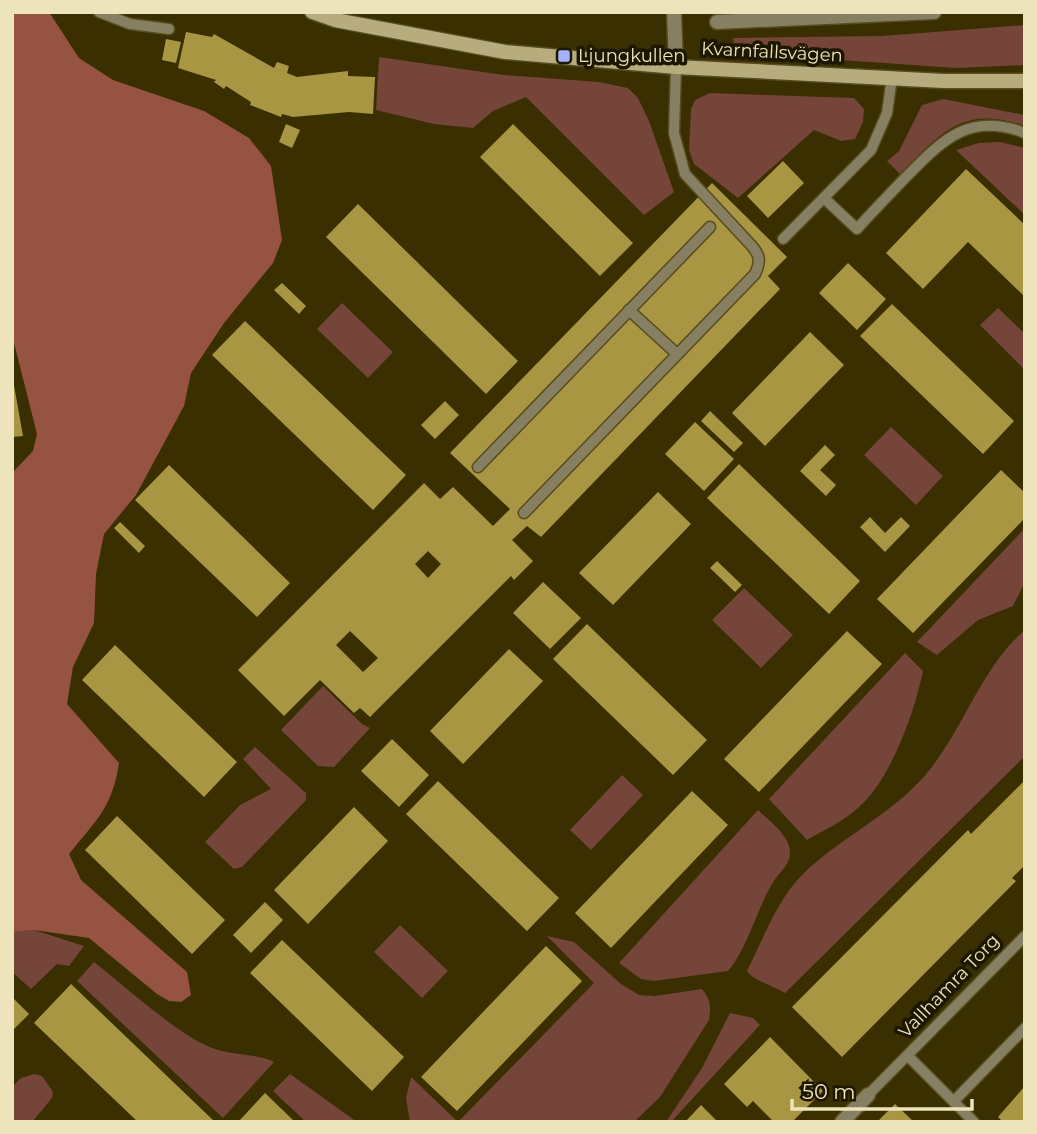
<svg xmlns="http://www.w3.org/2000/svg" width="1037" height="1134" font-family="Montserrat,sans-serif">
<rect width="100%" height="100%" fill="#392f00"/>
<!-- green -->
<path fill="#744538" d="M 1025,25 L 1025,65 L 957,68 L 735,53 L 733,38 L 882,36 Z
M 379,57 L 504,75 L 599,82 L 628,88 L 638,98 L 649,121 L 674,192 L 644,215 L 526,97 L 493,111 L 473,128 L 434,124 L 376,110 Z
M 710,93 L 854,98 L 864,109 L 863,122 L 855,139 L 841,141 L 814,130 L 738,198 L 694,164 L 689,150 L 691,109 L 695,100 Z
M 943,99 L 1025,115 L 1025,126 C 963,104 941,133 900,174 L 887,161 L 899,151 L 922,105 Z
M 1000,142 L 1025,148 L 1025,215 L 956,150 L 979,143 Z
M 342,303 L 393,352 L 368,378 L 317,329 Z
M 998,308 L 1025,334 L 1025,370 L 980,325 Z
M 891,427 L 943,476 L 916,505 L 864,455 Z
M 1025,528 L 1025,582 L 1013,606 L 978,620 L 937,655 L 917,642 Z
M 744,588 L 793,635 L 761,668 L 712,620 Z
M 1025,630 L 1025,756 L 785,993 C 773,985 755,982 747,971 C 763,939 777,900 802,875 C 837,840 885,818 919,782 C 962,737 978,670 1025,630 Z
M 905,653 L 923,671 C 914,714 891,779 858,808 C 844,821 824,830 807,840 L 769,799 Z
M 323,686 L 362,724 L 370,728 L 334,767 L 318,766 L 281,730 Z
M 255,747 L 306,793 L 306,800 L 242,867 L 234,869 L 205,842 L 240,805 L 271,789 L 243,759 Z
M 622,775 L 643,795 L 591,850 L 570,830 Z
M 758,810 C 768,820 790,835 790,852 C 790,866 779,872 772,884 C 756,911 748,947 728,971 L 654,981 L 641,979 L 619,963 Z
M 400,925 L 448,971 L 422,998 L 374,952 Z
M 34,930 L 84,946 L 69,966 L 57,964 L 31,989 L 12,972 L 12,932 Z
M 547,936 L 574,942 L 621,984 L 639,995 L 655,996 L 702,989 C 711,1000 711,1006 709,1020 L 660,1097 L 634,1122 L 410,1122 L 406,1098 L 411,1077 L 458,1122 L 594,983 Z
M 94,962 C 125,986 178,1035 212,1048 C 233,1056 255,1053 274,1062 L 223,1118 L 77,981 Z
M 730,1013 L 753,1018 L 760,1025 L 671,1122 L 666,1122 L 702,1068 Z
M 34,1074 L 42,1076 L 53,1092 L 52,1098 L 32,1122 L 12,1122 L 12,1087 L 21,1078 Z
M 290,1074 L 357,1122 L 306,1122 L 273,1091 Z"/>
<!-- forest -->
<path fill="#965341" d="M 12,12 L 49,12 L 79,58 L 113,80 L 204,111 L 249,138 L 271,166 L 282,240 L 273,263 L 224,323 L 191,373 L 184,406 L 136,495 L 104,534 L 96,574 L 94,623 L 73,667 L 67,704 L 119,763 C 112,809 96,820 69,854 L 81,880 L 187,972 L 191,995 L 181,1002 L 169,1001 L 157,994 L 89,938 L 34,930 L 12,932 L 12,473 L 33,451 L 37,434 L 12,335 Z"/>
<!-- building -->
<path fill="#a99642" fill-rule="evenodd" d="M 186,32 L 212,37 L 214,34 L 274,68 L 277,62 L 289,66 L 287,73 L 297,77 L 348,71 L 348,76 L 375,77 L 373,114 L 349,112 L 293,117 L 282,114 L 281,117 L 250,105 L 251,102 L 226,86 L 224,89 L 214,82 L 216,80 L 178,68 Z
M 166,39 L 181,42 L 176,63 L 162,60 Z
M 286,124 L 300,130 L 292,148 L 279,142 Z
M 513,124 L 633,243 L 600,276 L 480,157 Z
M 783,161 L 804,183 L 768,218 L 747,196 Z
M 966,169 L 1025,225 L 1025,297 L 968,242 L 923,289 L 886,253 Z
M 712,183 L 787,257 L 768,276 L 780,289 L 541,537 L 527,526 L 512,540 L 533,561 L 514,580 L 511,576 L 370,717 L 360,708 L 354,713 L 320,680 L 284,716 L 238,670 L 424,483 L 440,499 L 453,487 L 493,526 L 510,509 L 450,453 ZM 428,551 L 441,564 L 428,578 L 415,564 ZM 350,631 L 378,658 L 363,672 L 336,645 Z
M 358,204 L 518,361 L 486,394 L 326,237 Z
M 848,263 L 886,299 L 857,330 L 819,293 Z
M 282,283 L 306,306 L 299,314 L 274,290 Z
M 892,304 L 1014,421 L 983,454 L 860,336 Z
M 245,321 L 406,475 L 373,510 L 212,355 Z
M 810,332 L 844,365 L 765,446 L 732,413 Z
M 12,374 L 23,436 L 12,437 Z
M 445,401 L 459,415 L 435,439 L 421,425 Z
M 710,411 L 743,443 L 734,452 L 701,421 Z
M 695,422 L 734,459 L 704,491 L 665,454 Z
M 825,445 L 835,455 L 820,470 L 836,485 L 826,496 L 800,471 Z
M 739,464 L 860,581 L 829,614 L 707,498 Z
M 169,465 L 290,583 L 257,617 L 135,500 Z
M 1001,470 L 1025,493 L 1025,518 L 913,633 L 877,599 Z
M 658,492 L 691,524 L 613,605 L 579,573 Z
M 870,517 L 885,533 L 901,517 L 910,526 L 885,552 L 860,527 Z
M 120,522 L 145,546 L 139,553 L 114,528 Z
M 717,561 L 742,585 L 735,592 L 710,568 Z
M 543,582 L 581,618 L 550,649 L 513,613 Z
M 587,624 L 707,740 L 673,775 L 553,659 Z
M 847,631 L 882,664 L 759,792 L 724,759 Z
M 115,645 L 237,762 L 204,797 L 82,680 Z
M 509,649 L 543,681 L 463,764 L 430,731 Z
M 392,739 L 429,775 L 399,807 L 361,771 Z
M 1025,780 L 1025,865 L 1012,878 L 1016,881 L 842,1057 L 792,1007 L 968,830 L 971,834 Z
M 438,781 L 559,898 L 527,931 L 406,814 Z
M 692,791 L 728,825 L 611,948 L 575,913 Z
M 354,807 L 388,841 L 308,924 L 274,890 Z
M 117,816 L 225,920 L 192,954 L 85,850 Z
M 265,902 L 283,920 L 251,953 L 233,935 Z
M 282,940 L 404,1057 L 372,1091 L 250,973 Z
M 546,946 L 582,981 L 457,1111 L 421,1077 Z
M 71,984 L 215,1122 L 138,1122 L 34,1023 Z
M 12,997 L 29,1014 L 12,1031 Z
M 770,1037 L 823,1091 L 792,1122 L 774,1122 L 753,1101 L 747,1107 L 724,1084 Z
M 1025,1086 L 1025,1122 L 1003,1122 L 998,1117 Z
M 265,1093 L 295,1122 L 238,1122 Z
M 895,1104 L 914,1122 L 877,1122 Z
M 701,1105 L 718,1122 L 685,1122 Z"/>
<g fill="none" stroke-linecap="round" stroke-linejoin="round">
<defs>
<path id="lane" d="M 99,12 L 130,24 L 169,29
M 825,199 L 857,229 C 872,212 889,195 905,178 C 942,141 968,111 1025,133
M 783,239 L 871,150 L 887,113 L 892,77
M 629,310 L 677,354
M 478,467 L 710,227
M 524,513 L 755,274 C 761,261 760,255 751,245 L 685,174 L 674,133 L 676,67
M 908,1056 L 974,1122
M 868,1095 L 1025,936
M 955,1100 L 1025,1028"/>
<path id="street" d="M 674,12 L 676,67
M 717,22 L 934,12
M 842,1122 L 868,1095"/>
<path id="secondary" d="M 312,12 L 335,20 L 505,52 L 676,67 L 944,81 L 1025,81"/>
</defs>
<!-- lane casing -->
<use href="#lane" stroke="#564c1e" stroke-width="13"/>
<!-- street casing -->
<use href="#street" stroke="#564c1e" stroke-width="17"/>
<!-- secondary casing -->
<use href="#secondary" stroke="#564c1e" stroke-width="17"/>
<!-- lane -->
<use href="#lane" stroke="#867f62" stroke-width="10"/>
<!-- street -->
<use href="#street" stroke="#867f62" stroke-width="14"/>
<!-- secondary -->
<use href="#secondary" stroke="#b7ac7e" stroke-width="14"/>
</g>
<!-- markers -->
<rect fill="#a5b1fc" stroke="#1d1700" stroke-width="2.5" x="557" y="49" width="14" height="14" rx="3.5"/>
<g text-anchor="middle" stroke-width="7" stroke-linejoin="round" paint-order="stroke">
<!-- street labels -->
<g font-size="18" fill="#ede4bc" stroke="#1d1700">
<text transform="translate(772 52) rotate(3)" y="6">Kvarnfallsvägen</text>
<text transform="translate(949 986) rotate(-46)" y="6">Vallhamra Torg</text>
</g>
<!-- poi labels -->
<g font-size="18" fill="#ede4bc" stroke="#1d1700" text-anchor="start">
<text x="578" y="62">Ljungkullen</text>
</g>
</g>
<!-- border -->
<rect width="1037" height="1134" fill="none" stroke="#ede4bc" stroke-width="28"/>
<!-- scale -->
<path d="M792 1099v10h180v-10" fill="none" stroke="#ede4bc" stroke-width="3.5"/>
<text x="802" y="1099" font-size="21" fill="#ede4bc" stroke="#1d1700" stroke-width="5" paint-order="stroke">50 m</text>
</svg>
